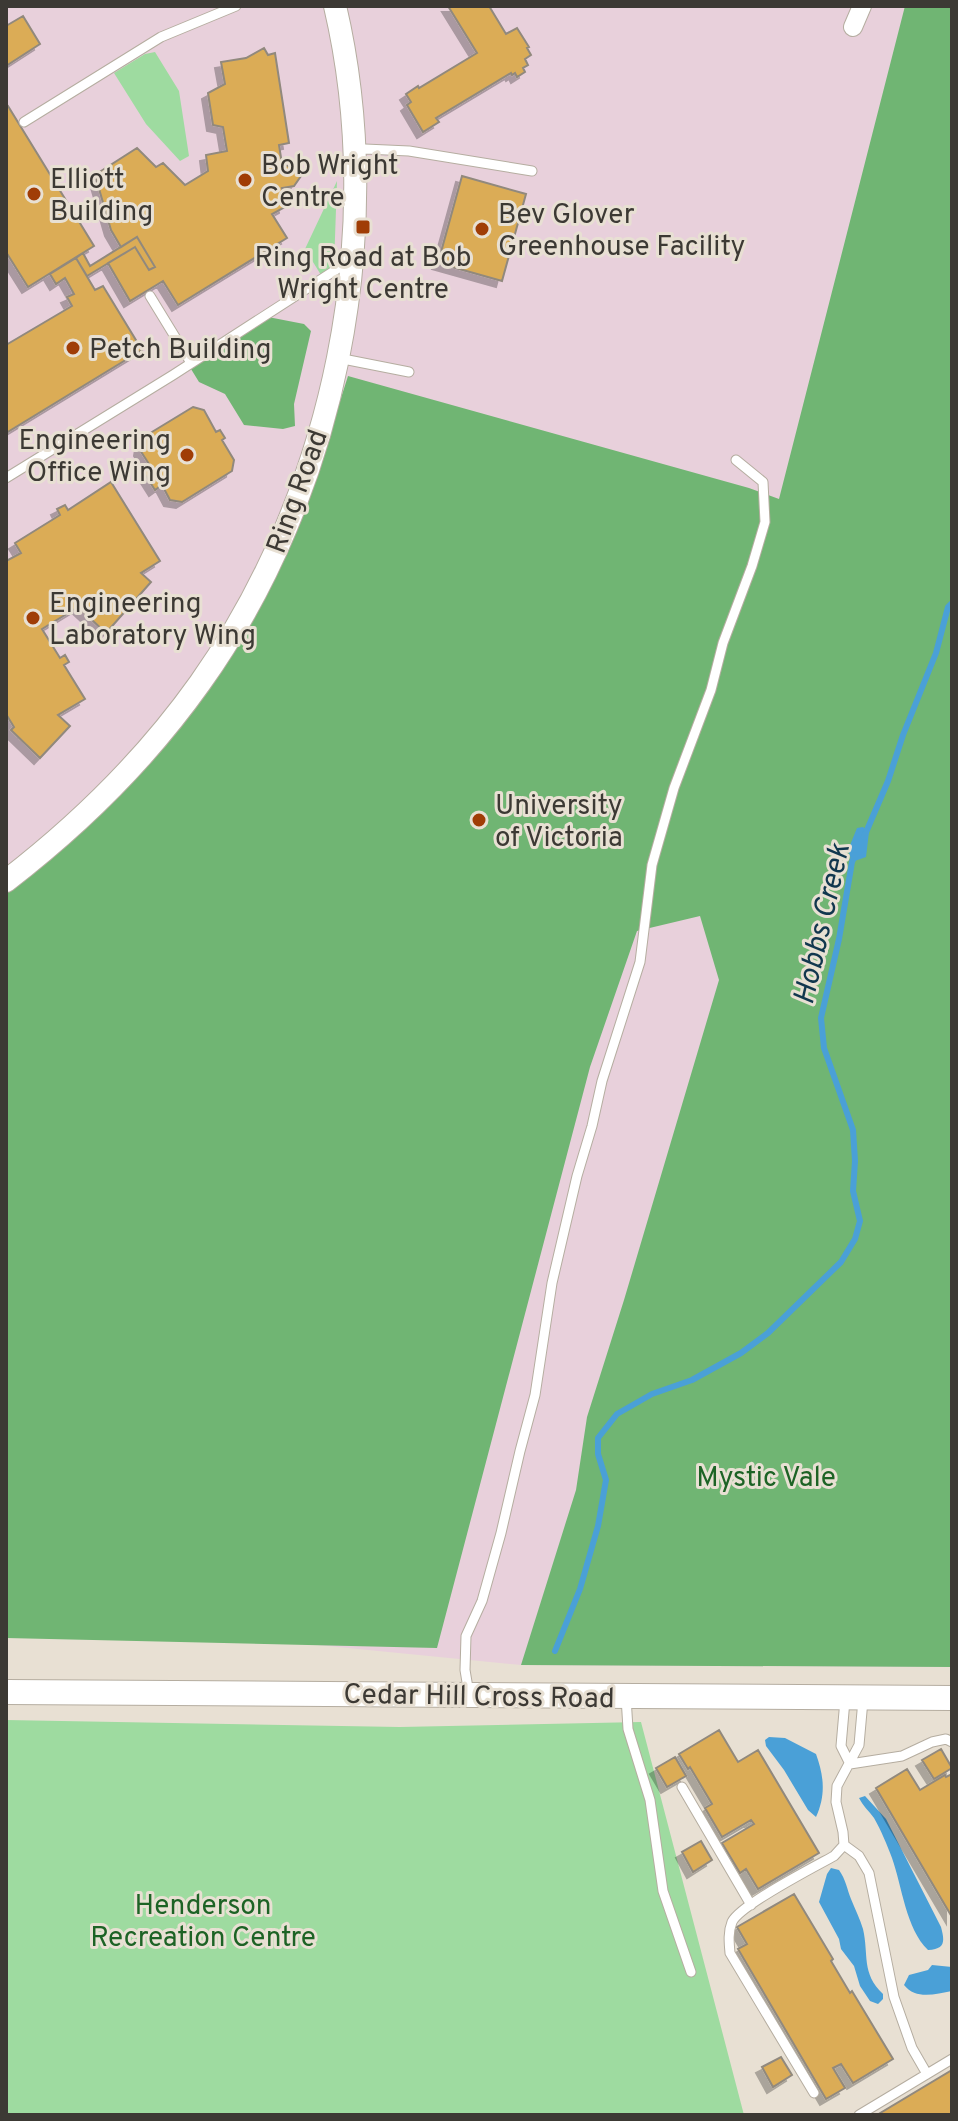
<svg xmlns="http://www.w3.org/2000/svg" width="958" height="2121" font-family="Overpass,sans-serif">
<defs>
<filter id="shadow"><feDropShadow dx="-6" dy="6" stdDeviation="0" flood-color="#0004"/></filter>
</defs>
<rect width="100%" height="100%" fill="#e8e0d3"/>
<!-- education -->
<path fill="#e8d0db" d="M 6,6 L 952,6 L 952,1667 L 521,1665 L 226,1636 L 6,1635 Z"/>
<!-- green -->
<path fill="#9edba0" d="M 155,52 L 179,91 L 189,156 L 180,161 L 146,124 L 114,73 L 145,54 Z
M 337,181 L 334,266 L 321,275 L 305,249 Z
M 6,1720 L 400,1727 L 641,1722 L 744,2115 L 6,2115 Z"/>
<!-- forest -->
<path fill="#70b573" d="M 905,6 L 952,6 L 952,1667 L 521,1665 L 576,1490 L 587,1417 L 624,1300 L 719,980 L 700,916 L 637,931 L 590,1067 L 437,1648 L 6,1638 L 6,893 L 35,872 L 192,710 L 234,651 L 277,571 L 314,483 L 348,376 L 749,488 L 779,499 Z
M 268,317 L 304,324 L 311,331 L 294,404 L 295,426 L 283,429 L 244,425 L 225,394 L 199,382 L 191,369 Z"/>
<!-- water -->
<path fill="#4aa0d7" d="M 863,827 L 869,832 L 866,857 L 852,862 L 848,850 L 857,828 Z
M 769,1737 L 785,1738 L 816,1754 C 824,1776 826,1795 816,1817 L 808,1810 L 784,1770 L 766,1746 L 765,1740 Z
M 865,1796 L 886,1819 L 941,1927 C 945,1942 945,1949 928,1950 C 906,1929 902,1886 892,1858 C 887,1845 881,1830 874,1818 C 869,1811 863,1806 859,1798 Z
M 831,1868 L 839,1870 C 846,1880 847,1889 851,1899 C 855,1909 860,1919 863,1929 C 869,1955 861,1973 883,1994 L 883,1999 L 878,2004 L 870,2001 L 860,1986 L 854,1966 L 841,1949 L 839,1939 L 819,1902 L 827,1874 Z
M 932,1965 L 952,1967 L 952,1991 C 935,1994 916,2000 904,1985 L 909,1975 L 928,1970 Z"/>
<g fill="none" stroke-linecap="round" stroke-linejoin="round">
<!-- stream -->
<path stroke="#4aa0d7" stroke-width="6" d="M 864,837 L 888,781 L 903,735 L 936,653 L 948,607 L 952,603
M 555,1651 L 580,1589 L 598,1526 L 606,1480 L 598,1454 L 598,1438 L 617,1414 L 652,1394 L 692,1380 L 741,1353 L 768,1333 L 841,1262 L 855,1239 L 860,1221 L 853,1191 L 855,1161 L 853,1130 L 824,1048 L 821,1018 L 839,939 L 852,862 L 855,855"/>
</g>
<!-- building -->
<path fill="#dbac57" stroke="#91897d" stroke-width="2" filter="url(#shadow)" d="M 448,6 L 489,6 L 506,34 L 517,28 L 529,47 L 527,48 L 531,55 L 525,59 L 528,65 L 523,68 L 525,72 L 517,77 L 515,73 L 512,75 L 511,73 L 436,118 L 439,122 L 423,132 L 407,105 L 411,102 L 406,94 L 418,86 L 419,88 L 477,53 Z
M 23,16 L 40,44 L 6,66 L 6,26 Z
M 264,48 L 268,55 L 275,53 L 289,143 L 279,145 L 282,164 L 285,164 L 301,176 L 294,186 L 282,188 L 285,207 L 272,214 L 287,238 L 178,305 L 163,281 L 130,301 L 108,263 L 135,247 L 149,270 L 155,267 L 137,237 L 121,247 L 111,230 L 95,175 L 137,148 L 156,167 L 163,163 L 185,185 L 208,171 L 206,155 L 227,151 L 223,127 L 213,125 L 208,93 L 225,84 L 221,62 L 246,58 Z
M 8,106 L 94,246 L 28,287 L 6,252 L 6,107 Z
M 462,176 L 526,194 L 502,281 L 438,263 Z
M 137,237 L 155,267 L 149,270 L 135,247 L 87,276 L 76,258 L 83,253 L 90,266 Z
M 76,258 L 95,290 L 103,286 L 142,350 L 6,433 L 6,345 L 72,306 L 67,297 L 74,294 L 65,278 L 56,284 L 50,274 Z
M 193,407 L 204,410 L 216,432 L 220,430 L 225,438 L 222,440 L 234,460 L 232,471 L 182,502 L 170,500 L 162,485 L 155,490 L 141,468 L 149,464 L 140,450 L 142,438 Z
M 111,482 L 160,561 L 141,573 L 151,582 L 106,633 L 78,607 L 42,629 L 60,658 L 65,655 L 69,662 L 64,665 L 85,699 L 58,715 L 70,726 L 40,758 L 11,730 L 14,727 L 6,714 L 6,561 L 21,553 L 15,543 L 60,515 L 57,509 L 65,505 L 68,510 Z
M 719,1730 L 738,1762 L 758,1750 L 819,1853 L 758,1889 L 746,1869 L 740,1873 L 722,1843 L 754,1824 L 751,1820 L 722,1837 L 705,1808 L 712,1804 L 690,1767 L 688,1769 L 679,1754 Z
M 941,1749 L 952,1768 L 934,1779 L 922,1760 Z
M 675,1757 L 686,1776 L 667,1787 L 656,1768 Z
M 907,1769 L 920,1790 L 945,1775 L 946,1777 L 952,1774 L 952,1917 L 876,1788 Z
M 701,1841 L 712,1860 L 693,1872 L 682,1852 Z
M 794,1894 L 833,1959 L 831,1961 L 850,1993 L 852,1991 L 893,2059 L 853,2083 L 841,2064 L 833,2068 L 845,2088 L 826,2099 L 738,1949 L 747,1944 L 737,1927 Z
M 781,2057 L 792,2075 L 773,2087 L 762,2067 Z
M 952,2070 L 952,2115 L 877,2115 Z"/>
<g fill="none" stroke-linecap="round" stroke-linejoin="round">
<defs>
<path id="service" d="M 24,122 L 161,37 L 236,6
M 355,151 L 365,149 L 409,151 L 532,171
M 150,296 L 191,363
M 338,358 L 409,372
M 6,478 L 173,375 L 348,262
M 469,1694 L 465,1670 L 466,1636 L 482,1601 L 501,1533 L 520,1451 L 535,1395 L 552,1283 L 577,1176 L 592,1126 L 602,1081 L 640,962 L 652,865 L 674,788 L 711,690 L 723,643 L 752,566 L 765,522 L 763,482 L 736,460
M 626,1697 L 628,1729 L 650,1800 L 663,1891 L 691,1972
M 845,1700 L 841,1746 L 850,1764
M 850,1764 L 902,1756 L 932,1742 L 946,1739 L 952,1742
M 682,1787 L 751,1905
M 844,1845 L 859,1856 L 869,1873 L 894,1997 L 912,2048 L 927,2074
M 814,2093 L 730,1953 C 729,1942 728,1932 732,1922 C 740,1905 814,1867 834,1856 L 844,1845 L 843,1832 L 836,1802 L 837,1786 L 859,1745 L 863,1700
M 859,2115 L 952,2059"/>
<path id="minor" d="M 853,27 L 862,6"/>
<path id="tertiary" d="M 6,881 C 80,824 146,759 200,683 C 335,493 388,232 335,6"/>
<path id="secondary" d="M 6,1692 L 952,1698"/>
</defs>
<!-- service casing -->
<use href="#service" stroke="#b5ada0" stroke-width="11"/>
<!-- minor casing -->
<use href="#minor" stroke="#b5ada0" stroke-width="20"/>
<!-- tertiary casing -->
<use href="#tertiary" stroke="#b5ada0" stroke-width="24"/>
<!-- secondary casing -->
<use href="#secondary" stroke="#b5ada0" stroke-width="26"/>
<!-- service -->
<use href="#service" stroke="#fff" stroke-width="9"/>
<!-- minor -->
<use href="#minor" stroke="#fff" stroke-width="18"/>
<!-- tertiary -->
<use href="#tertiary" stroke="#fff" stroke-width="22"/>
<!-- secondary -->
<use href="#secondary" stroke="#fff" stroke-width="24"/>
</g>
<!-- markers -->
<g fill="#a03d06" stroke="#e8e0d3" stroke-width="3">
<circle cx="245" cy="180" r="8"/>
<circle cx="34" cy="194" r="8"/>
<rect x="355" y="219" width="16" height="16" rx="4"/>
<circle cx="482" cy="229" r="8"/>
<circle cx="73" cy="348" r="8"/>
<circle cx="187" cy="455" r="8"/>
<circle cx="33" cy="618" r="8"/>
<circle cx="479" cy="820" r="8"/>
</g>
<g text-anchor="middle" stroke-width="6" stroke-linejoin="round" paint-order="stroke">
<!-- poi labels -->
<g font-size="28" fill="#3c3934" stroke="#e8e0d3" text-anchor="start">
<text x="261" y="174">Bob Wright<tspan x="261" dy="32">Centre</tspan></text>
<text x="50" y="188">Elliott<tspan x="50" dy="32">Building</tspan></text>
<text x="498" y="223">Bev Glover<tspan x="498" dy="32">Greenhouse Facility</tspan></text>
<text x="363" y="266" text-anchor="middle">Ring Road at Bob<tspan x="363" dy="32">Wright Centre</tspan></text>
<text x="89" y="358">Petch Building</text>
<text x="171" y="449" text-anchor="end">Engineering<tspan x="171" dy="32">Office Wing</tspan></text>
<text x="49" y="612">Engineering<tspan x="49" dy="32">Laboratory Wing</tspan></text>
<text x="495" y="814">University<tspan x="495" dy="32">of Victoria</tspan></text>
</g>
<!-- street labels -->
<g font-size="28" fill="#3c3934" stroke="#e8e0d3">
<text transform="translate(296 491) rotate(-70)" y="10">Ring Road</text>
<text transform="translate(479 1695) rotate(1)" y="10">Cedar Hill Cross Road</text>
</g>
<!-- park labels -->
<g font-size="28" fill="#1d6325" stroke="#e8e0d3">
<text x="766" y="1486">Mystic Vale</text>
<text x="203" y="1914">Henderson<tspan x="203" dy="32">Recreation Centre</tspan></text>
</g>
<!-- water labels -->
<g font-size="30" font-style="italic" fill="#11374e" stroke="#e8e0d3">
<text transform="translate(821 924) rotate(-77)" y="10">Hobbs Creek</text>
</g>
</g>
<!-- border -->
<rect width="958" height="2121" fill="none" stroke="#3c3934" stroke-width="16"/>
</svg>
